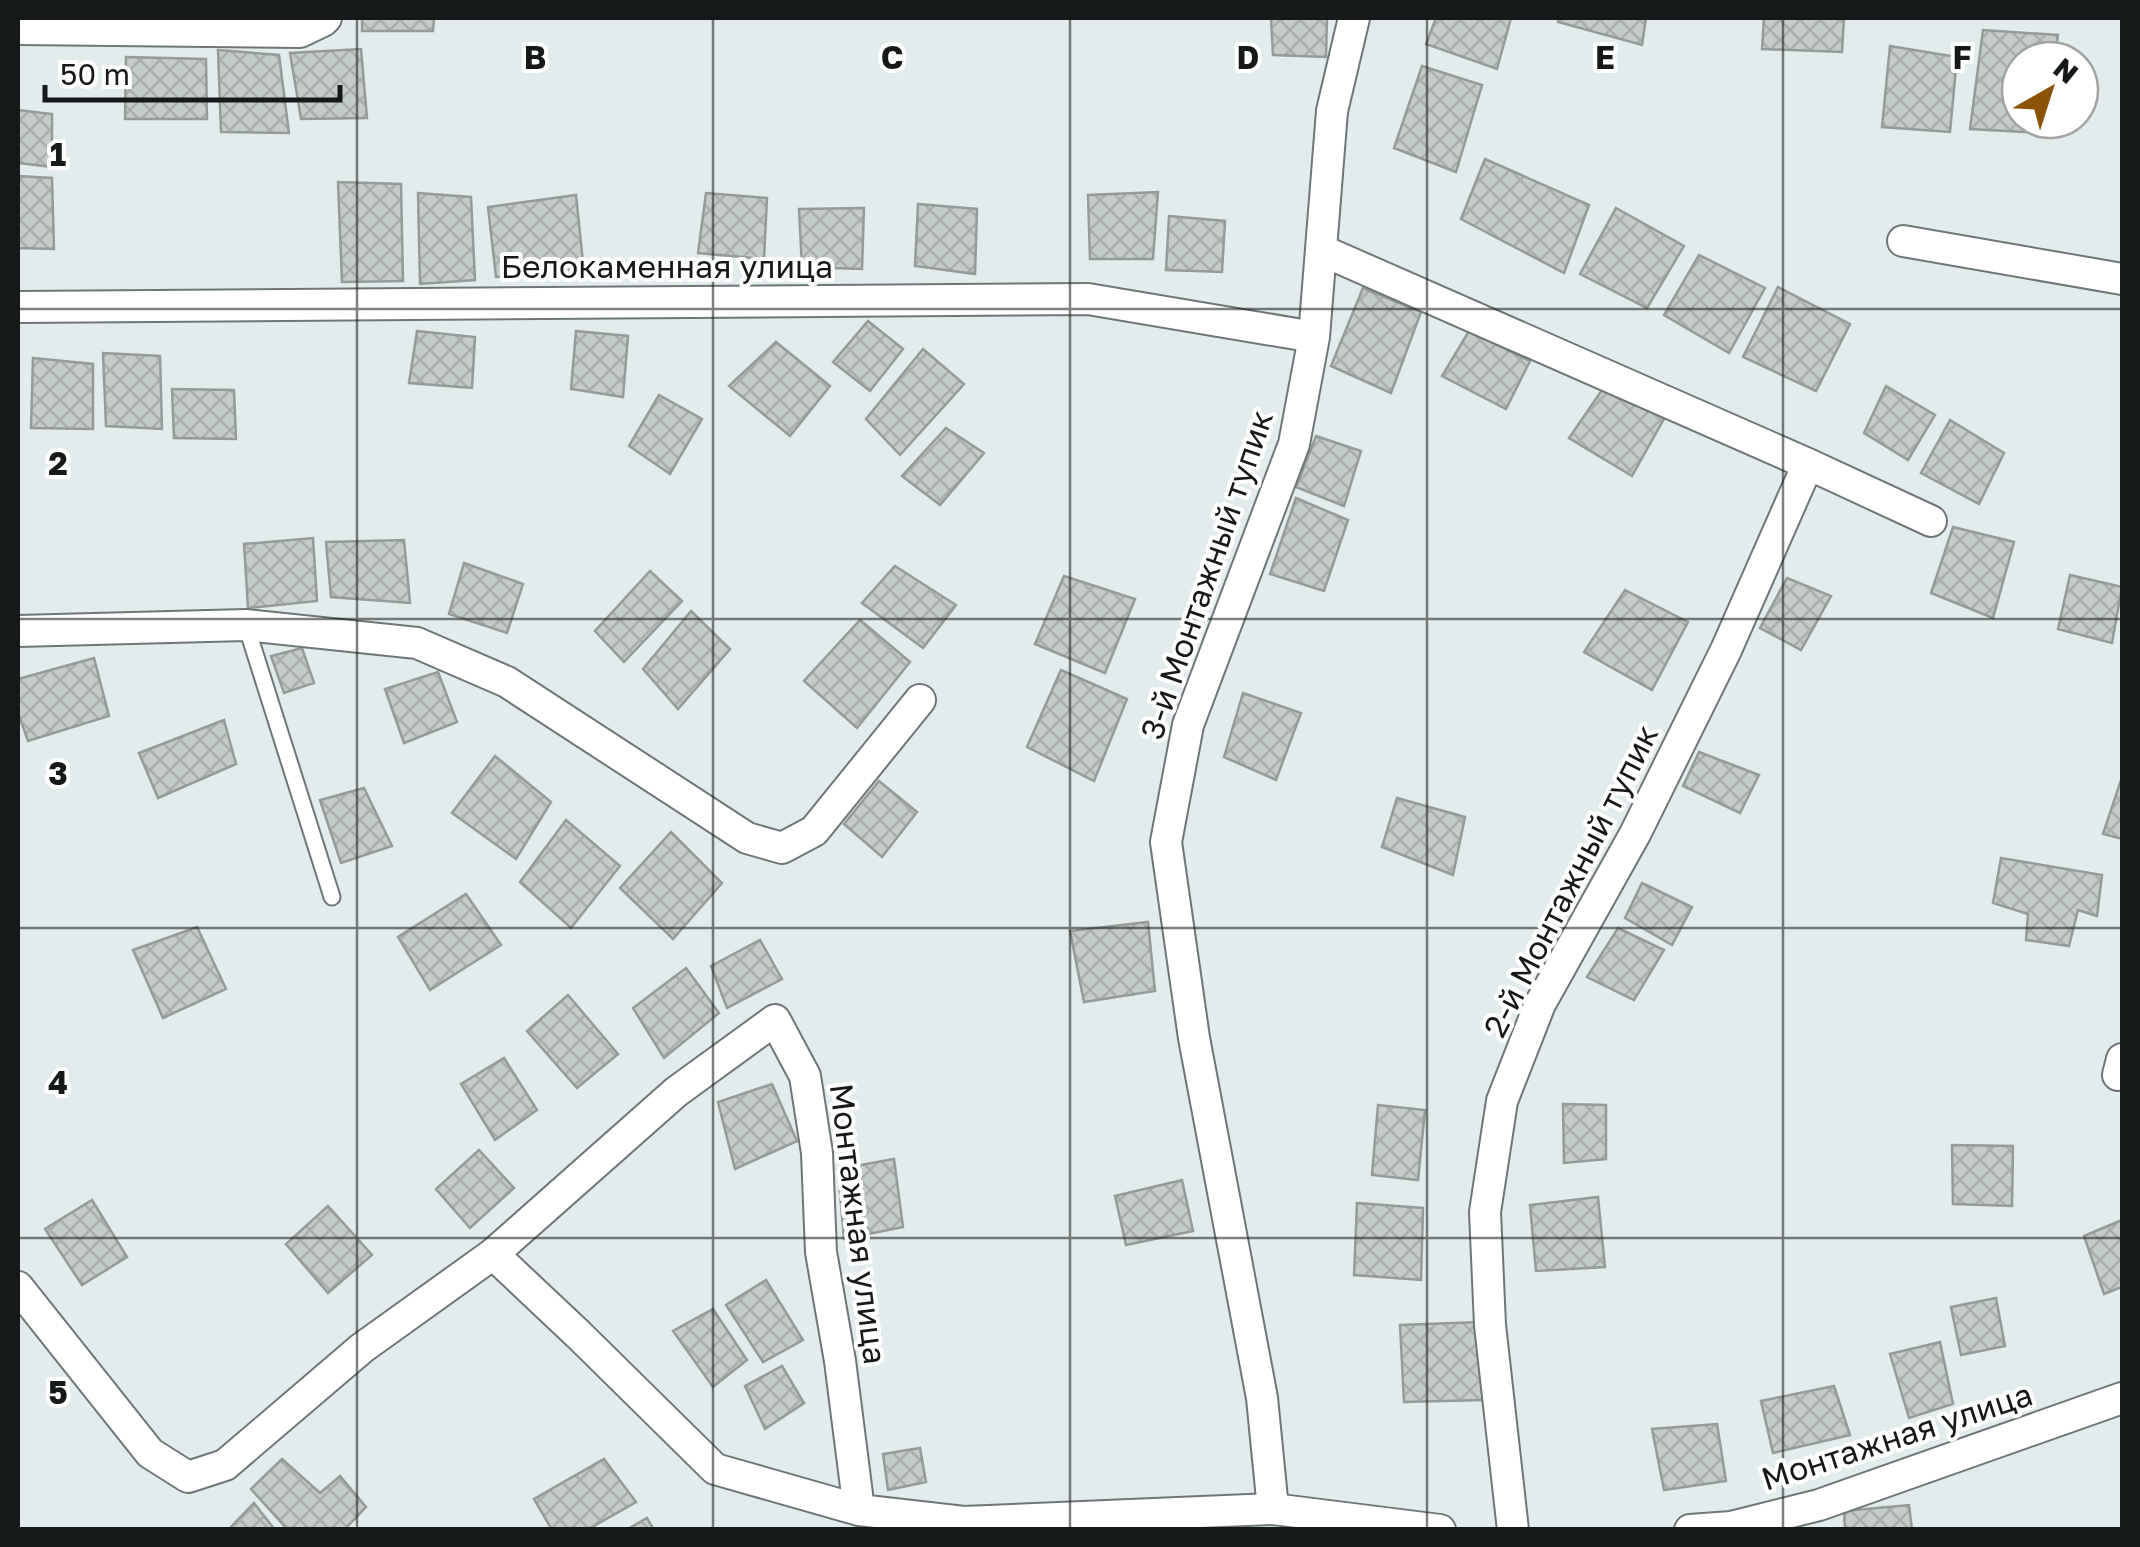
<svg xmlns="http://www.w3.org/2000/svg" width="2140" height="1547" font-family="'Golos Text',sans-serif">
<defs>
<pattern id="building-cross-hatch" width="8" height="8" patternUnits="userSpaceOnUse" patternTransform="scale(2.5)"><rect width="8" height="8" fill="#c4ccca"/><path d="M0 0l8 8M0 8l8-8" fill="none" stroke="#a8afad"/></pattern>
</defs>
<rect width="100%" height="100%" fill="#e3ecec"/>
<!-- building -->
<path fill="url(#building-cross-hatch)" stroke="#949b99" stroke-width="2.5" d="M 362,18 L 434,18 L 433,31 L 362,31 Z
M 1271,18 L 1327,18 L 1326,57 L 1273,55 Z
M 1436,18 L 1511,18 L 1497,69 L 1426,44 Z
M 1560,18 L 1646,18 L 1642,45 L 1558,22 Z
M 1764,18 L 1844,18 L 1842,52 L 1762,49 Z
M 1983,30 L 2058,35 L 2054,60 L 2020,60 L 2020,120 L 2046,120 L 2044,133 L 1970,129 Z
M 1890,46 L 1957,57 L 1950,132 L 1882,127 Z
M 361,49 L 367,118 L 301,119 L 290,53 Z
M 218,50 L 279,55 L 289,133 L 221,132 Z
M 126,57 L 206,59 L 207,119 L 125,119 Z
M 1422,66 L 1482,85 L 1456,172 L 1394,148 Z
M 18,110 L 52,114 L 52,167 L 18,163 Z
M 1485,159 L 1589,205 L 1564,273 L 1461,219 Z
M 18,176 L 52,178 L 54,249 L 18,248 Z
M 338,182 L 401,184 L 403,281 L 342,282 Z
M 1158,192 L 1153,259 L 1090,259 L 1088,195 Z
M 418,193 L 471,197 L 475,280 L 420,284 Z
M 706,193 L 767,198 L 764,259 L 698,253 Z
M 576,195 L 584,272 L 496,277 L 488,207 Z
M 918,204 L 977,209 L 975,274 L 915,266 Z
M 864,208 L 862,269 L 802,267 L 799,209 Z
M 1616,208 L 1684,246 L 1647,308 L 1580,274 Z
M 1169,216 L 1225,221 L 1222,272 L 1166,270 Z
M 1699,255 L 1765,288 L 1729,353 L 1664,315 Z
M 1778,287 L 1850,324 L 1816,391 L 1743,357 Z
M 1363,288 L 1421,312 L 1391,393 L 1331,366 Z
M 868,321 L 903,349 L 870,391 L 833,362 Z
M 417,331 L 475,337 L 472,388 L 409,383 Z
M 576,331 L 628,336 L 623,397 L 571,389 Z
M 1469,331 L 1530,361 L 1506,409 L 1442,376 Z
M 776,342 L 830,386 L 790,436 L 729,386 Z
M 923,349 L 964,384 L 900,455 L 866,419 Z
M 103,353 L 160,356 L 162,429 L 106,426 Z
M 33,358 L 93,364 L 93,429 L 31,428 Z
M 1886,386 L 1935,415 L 1908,460 L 1864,433 Z
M 1604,387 L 1665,417 L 1632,476 L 1569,438 Z
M 172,389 L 234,390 L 236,439 L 174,438 Z
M 659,395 L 702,419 L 670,474 L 629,446 Z
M 1950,420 L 2004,453 L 1979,504 L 1921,473 Z
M 946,428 L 984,453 L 940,505 L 902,476 Z
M 1316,436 L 1361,451 L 1344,506 L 1296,487 Z
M 1296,498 L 1348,520 L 1324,591 L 1270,574 Z
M 1953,527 L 2014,542 L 1993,618 L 1931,593 Z
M 313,538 L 317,601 L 248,608 L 244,544 Z
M 404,540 L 410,603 L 331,597 L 326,542 Z
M 464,563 L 523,584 L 507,633 L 449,614 Z
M 895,566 L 956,605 L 923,648 L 862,603 Z
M 650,571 L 682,601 L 624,662 L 595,631 Z
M 2070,575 L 2122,587 L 2112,643 L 2058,629 Z
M 1064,576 L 1135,599 L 1105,673 L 1035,644 Z
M 1787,578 L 1831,596 L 1801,650 L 1760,628 Z
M 1625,590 L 1688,622 L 1652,690 L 1584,652 Z
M 691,611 L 730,649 L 678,709 L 643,669 Z
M 860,620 L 910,662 L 857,728 L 804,681 Z
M 302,648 L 314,683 L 284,693 L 271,656 Z
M 94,658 L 109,716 L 28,741 L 18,713 L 18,679 Z
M 1061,670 L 1127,699 L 1094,781 L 1027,747 Z
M 438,672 L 457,722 L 404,743 L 385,689 Z
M 1243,693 L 1301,713 L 1276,780 L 1224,757 Z
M 224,720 L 236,764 L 158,798 L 139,753 Z
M 1699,752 L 1759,775 L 1740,813 L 1683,786 Z
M 495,756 L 551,802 L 516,859 L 452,813 Z
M 2122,777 L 2122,839 L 2103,834 Z
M 879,781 L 917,812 L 882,857 L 844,824 Z
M 364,788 L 392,846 L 341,863 L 320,800 Z
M 1397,798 L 1465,817 L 1453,875 L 1382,847 Z
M 566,820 L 620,866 L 571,928 L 520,882 Z
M 671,832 L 722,883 L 673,939 L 620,888 Z
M 2001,858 L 2102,875 L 2097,916 L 2078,910 L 2069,946 L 2026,940 L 2028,914 L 1993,903 Z
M 1642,883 L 1692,907 L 1672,945 L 1625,918 Z
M 466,894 L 501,945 L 430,990 L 398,937 Z
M 1148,922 L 1155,991 L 1084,1002 L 1070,931 Z
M 197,927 L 226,989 L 163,1018 L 133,950 Z
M 1618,928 L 1664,950 L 1634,1000 L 1587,977 Z
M 760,940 L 782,979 L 727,1008 L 711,966 Z
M 686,968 L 719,1013 L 664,1058 L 633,1008 Z
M 568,995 L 618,1054 L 577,1088 L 527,1031 Z
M 504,1058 L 537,1110 L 495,1140 L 461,1084 Z
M 772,1084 L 797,1141 L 735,1169 L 718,1102 Z
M 1563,1104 L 1606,1105 L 1606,1159 L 1564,1163 Z
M 1378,1105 L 1425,1110 L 1418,1180 L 1372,1175 Z
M 1952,1145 L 2013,1146 L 2012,1206 L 1953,1204 Z
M 479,1150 L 514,1188 L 470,1228 L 436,1189 Z
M 894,1159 L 903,1227 L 844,1239 L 838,1169 Z
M 1182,1180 L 1193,1231 L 1126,1245 L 1115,1196 Z
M 1598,1197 L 1605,1267 L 1536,1271 L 1530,1205 Z
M 92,1200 L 127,1257 L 82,1285 L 45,1229 Z
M 1357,1203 L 1423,1208 L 1421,1280 L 1354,1275 Z
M 328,1206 L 372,1255 L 328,1293 L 286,1244 Z
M 2122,1220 L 2122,1287 L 2104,1294 L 2084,1236 Z
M 766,1280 L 803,1340 L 763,1362 L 726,1305 Z
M 1996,1298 L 2005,1346 L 1961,1355 L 1951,1307 Z
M 713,1309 L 747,1360 L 713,1387 L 673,1331 Z
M 1480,1322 L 1484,1400 L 1404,1402 L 1400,1325 Z
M 1940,1342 L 1953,1404 L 1909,1418 L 1890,1354 Z
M 782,1366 L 804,1403 L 765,1429 L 745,1386 Z
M 1834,1386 L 1850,1435 L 1773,1453 L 1761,1401 Z
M 1717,1424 L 1726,1481 L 1664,1490 L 1652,1429 Z
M 920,1448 L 926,1482 L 888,1490 L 883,1454 Z
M 282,1459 L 320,1493 L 340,1476 L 366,1507 L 344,1530 L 288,1530 L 251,1489 Z
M 604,1459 L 636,1502 L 587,1530 L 552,1530 L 534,1499 Z
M 254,1503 L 275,1530 L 228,1530 Z
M 1909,1505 L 1912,1530 L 1845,1530 L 1844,1511 Z
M 647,1518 L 654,1530 L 626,1530 Z"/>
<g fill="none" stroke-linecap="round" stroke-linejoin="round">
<defs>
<path id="lane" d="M 246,625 L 332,897"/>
<path id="street" d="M 18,29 L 300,32 L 323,21 L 326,18
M 1903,241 L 2122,279
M 1321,250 L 1808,464 L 1931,521
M 18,307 L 1088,299 L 1314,337
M 18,631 L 246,625 L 417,643 L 507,682 L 747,838 L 782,848 L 814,831 L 920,700
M 2118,1075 L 2122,1059
M 493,1254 L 676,1092 L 775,1020 L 805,1076 L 817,1153 L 821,1252 L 840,1361 L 859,1510
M 18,1287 L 150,1453 L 188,1477 L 225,1465 L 362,1348 L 493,1254 L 579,1335 L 715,1469 L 859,1510 L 964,1522 L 1273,1509 L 1440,1530
M 1273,1509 L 1262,1398 L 1194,1038 L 1166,842 L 1188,725 L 1294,444 L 1314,337 L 1332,111 L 1354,18
M 1513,1530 L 1490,1325 L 1485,1212 L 1502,1101 L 1540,1004 L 1635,834 L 1726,650 L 1808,464
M 1690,1530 L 1731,1527 L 1819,1505 L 2122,1398"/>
</defs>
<!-- lane casing -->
<use href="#lane" stroke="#6e7677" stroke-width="19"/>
<!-- street casing -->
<use href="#street" stroke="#6e7677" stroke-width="34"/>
<!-- lane -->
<use href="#lane" stroke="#fff" stroke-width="15"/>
<!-- street -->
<use href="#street" stroke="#fff" stroke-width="30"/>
</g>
<!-- grid -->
<path fill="none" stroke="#16191a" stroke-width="2.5" stroke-opacity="0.55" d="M 357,18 L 357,1530M 713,18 L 713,1530M 1070,18 L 1070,1530M 1427,18 L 1427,1530M 1783,18 L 1783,1530M 18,309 L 2122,309M 18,619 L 2122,619M 18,928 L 2122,928M 18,1238 L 2122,1238"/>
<g text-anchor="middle" stroke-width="8" stroke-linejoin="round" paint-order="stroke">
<!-- street labels -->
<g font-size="32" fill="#16191a" stroke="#fff">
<text x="667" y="278">Белокаменная улица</text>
<text transform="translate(1207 575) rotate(-71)" y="11">3-й Монтажный тупик</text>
<text transform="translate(1571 881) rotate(-63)" y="11">2-й Монтажный тупик</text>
<text transform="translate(858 1224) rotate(83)" y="11">Монтажная улица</text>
<text transform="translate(1897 1437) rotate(-18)" y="11">Монтажная улица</text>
</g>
</g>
<g font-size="32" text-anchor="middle" font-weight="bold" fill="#16191a" stroke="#fff" stroke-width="8" stroke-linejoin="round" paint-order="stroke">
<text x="535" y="69">B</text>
<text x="892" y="69">C</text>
<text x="1248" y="69">D</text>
<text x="1605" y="69">E</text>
<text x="1962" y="69">F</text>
<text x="58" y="166">1</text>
<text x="58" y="475">2</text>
<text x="58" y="785">3</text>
<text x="58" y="1094">4</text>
<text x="58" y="1404">5</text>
</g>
<!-- border -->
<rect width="2140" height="1547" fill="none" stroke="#16191a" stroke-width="40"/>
<!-- north arrow -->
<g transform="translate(2050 90) rotate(39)"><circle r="48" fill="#ffffff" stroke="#a2a3a3" stroke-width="2.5"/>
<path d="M0-8L18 38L0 25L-18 38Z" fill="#8a5305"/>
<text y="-15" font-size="28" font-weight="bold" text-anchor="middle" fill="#16191a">N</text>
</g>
<!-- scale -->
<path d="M45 85v15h295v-15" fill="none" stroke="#16191a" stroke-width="5"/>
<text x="60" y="85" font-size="30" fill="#16191a" stroke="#ffffff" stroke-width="8" paint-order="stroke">50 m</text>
</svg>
